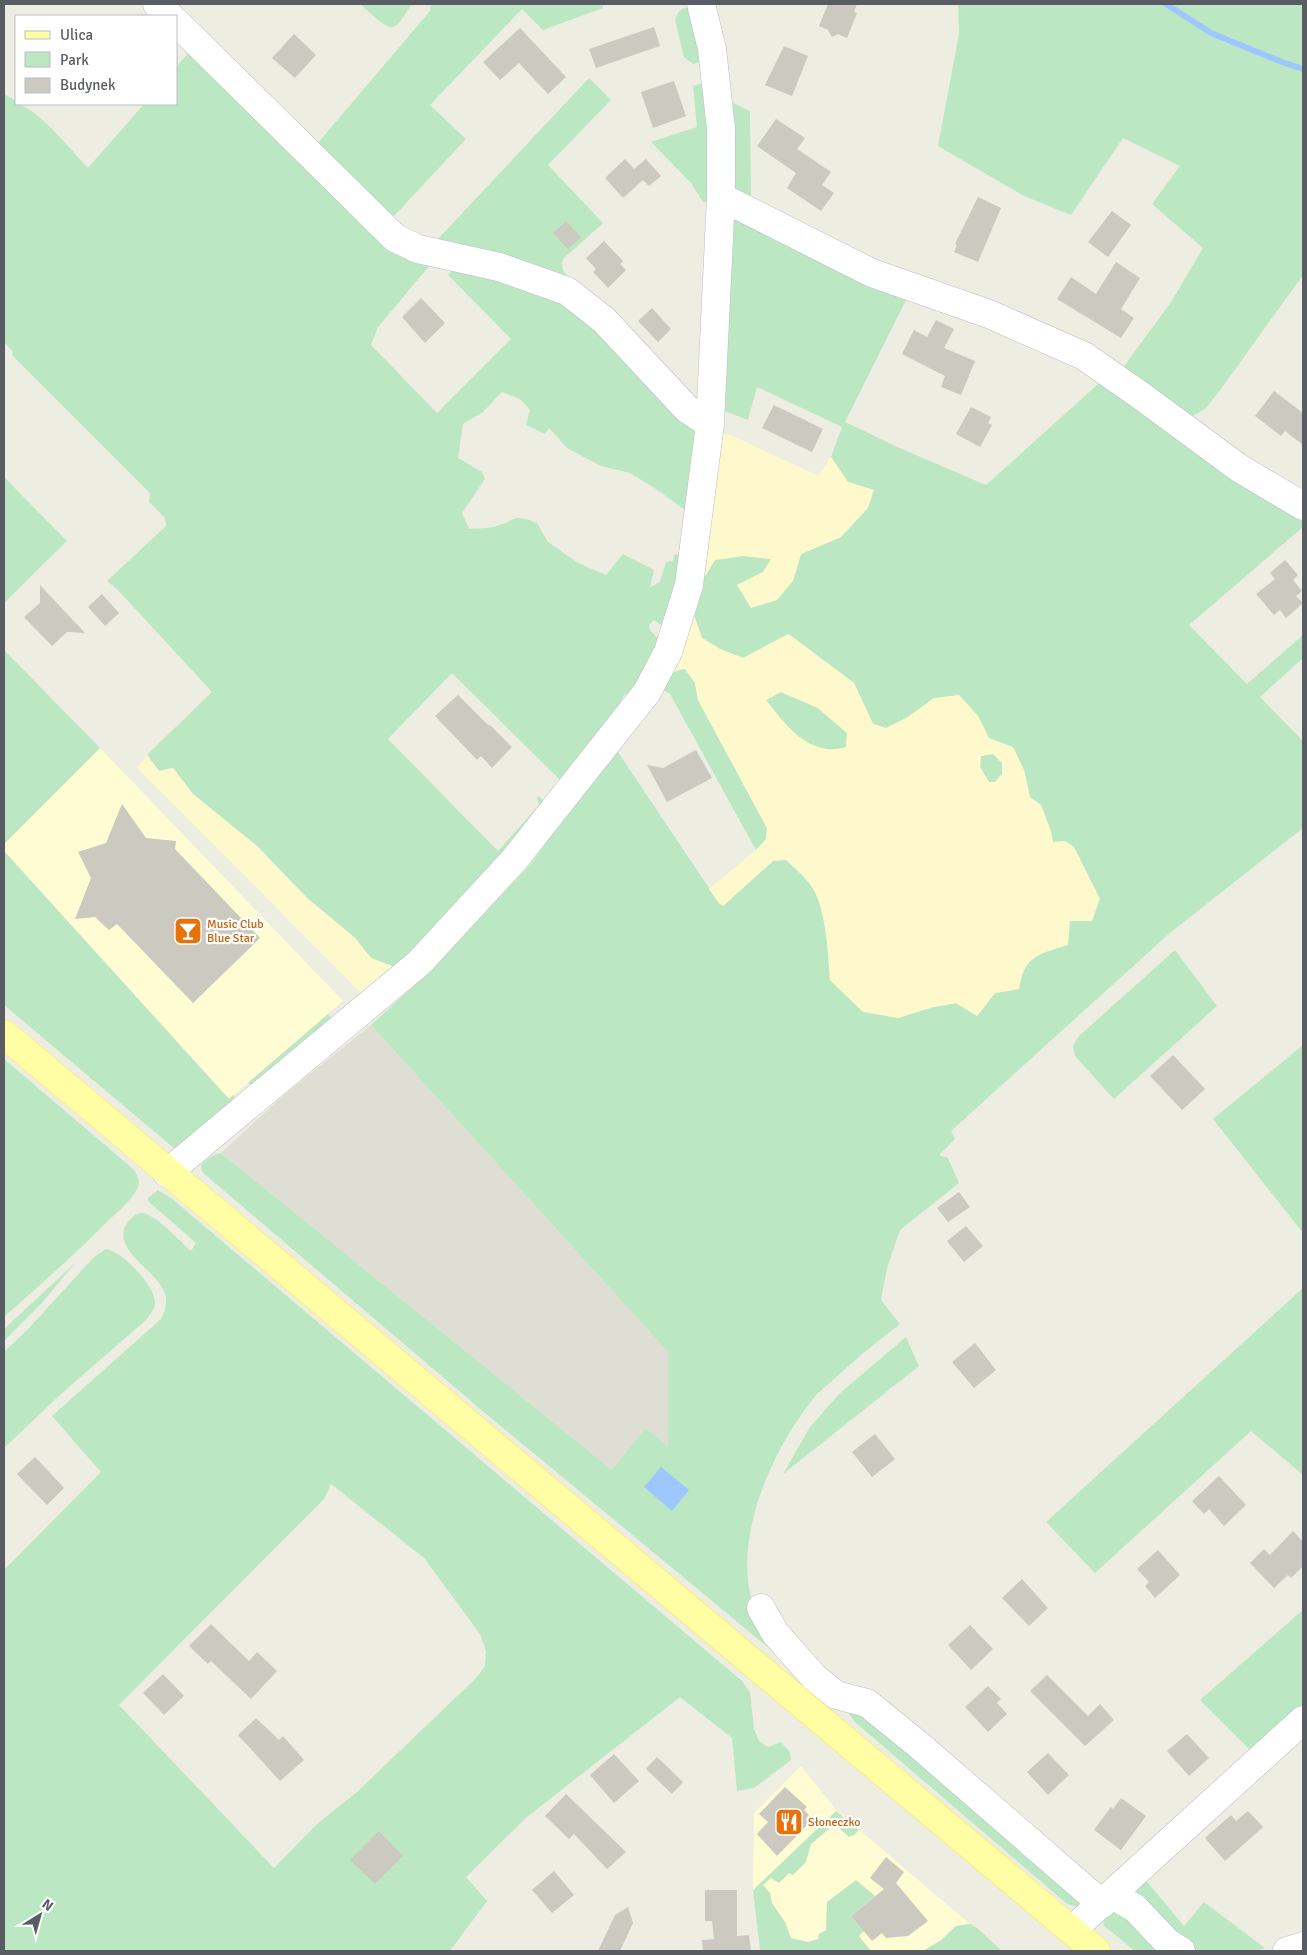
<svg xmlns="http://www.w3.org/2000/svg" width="1307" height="1955" font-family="Signika,sans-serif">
<rect width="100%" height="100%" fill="#eeede1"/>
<!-- commercial -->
<path fill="#fffcd4" d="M 100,748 L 343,1001 L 229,1099 L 4,851 L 4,844 Z
M 801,1766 L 837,1811 L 970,1924 L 956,1926 L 930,1951 L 760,1951 L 753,1890 L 754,1813 Z"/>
<!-- industrial -->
<path fill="#deded5" d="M 371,1025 L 668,1352 L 668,1446 L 645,1428 L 612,1470 L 221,1153 L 285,1094 Z"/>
<!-- green -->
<path fill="#bbe8c2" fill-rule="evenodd" d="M 360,4 L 412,4 C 407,10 402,22 395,26 C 387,32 367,9 360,4 Z
M 431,4 L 602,4 L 603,8 L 543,30 L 522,9 L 430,105 L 466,139 L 394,216 L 375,203 L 317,144 L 430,11 Z
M 958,4 L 1303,4 L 1303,275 L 1221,389 L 1206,408 L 1193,416 L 1180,416 L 1119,369 L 1125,365 L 1171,302 L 1203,248 L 1152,204 L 1180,166 L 1123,138 L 1071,215 L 1024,196 L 938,146 L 959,34 Z
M 686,8 L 693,11 L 702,61 L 693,64 L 684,57 L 675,20 C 677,14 679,9 686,8 Z
M 193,48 L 430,265 L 378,327 L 371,345 L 437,413 L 511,339 L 448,275 L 455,266 L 572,300 L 697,425 L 689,513 L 656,489 L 630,473 L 601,466 L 567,448 L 549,428 L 545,434 L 526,425 L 530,410 L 520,399 L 502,392 L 483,412 L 463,424 L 458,458 L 482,472 L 485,479 L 462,513 L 469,529 C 478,528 488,529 496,526 C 519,520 511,513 537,523 L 548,542 L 578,563 L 606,575 L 623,554 L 654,570 L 650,587 L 660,582 L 666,562 L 673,561 L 674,555 L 679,554 L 682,559 L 666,629 L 654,620 L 649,625 L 650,631 L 663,642 L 633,696 L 625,694 L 617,708 L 562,782 L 452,673 L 388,739 L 498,851 L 539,805 L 537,798 L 539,796 L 546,803 L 546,808 L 397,968 L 371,958 L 355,938 L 306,897 L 258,847 L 193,794 L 173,768 L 159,771 L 147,755 L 212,692 L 118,590 L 107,581 L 166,526 L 165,518 L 149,502 L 150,493 L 12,355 L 13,352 L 4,342 L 4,94 L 16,101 L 16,104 C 34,104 75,154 88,168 L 144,104 L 176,104 L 176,67 Z
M 589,78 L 611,100 L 548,165 L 603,223 L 563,259 C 560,269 565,274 571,281 L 437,240 Z
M 699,84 L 705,85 L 711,203 L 703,202 L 691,183 L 651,142 L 697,127 L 693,86 Z
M 729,101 L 750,111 L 751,203 L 733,194 Z
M 740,217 L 909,294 L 845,422 L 902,449 L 986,485 L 1107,376 L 1303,514 L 1303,527 L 1189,625 L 1247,684 L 1303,635 L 1303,658 L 1260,697 L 1303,741 L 1303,828 L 1171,932 L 951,1131 L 955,1139 L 939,1155 L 948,1158 L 959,1183 L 900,1230 L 887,1268 L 881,1300 L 900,1324 C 877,1341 856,1359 835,1378 C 828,1385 819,1391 813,1399 C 773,1449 735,1532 751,1597 C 756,1619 770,1639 781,1658 L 485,1413 L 202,1172 L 201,1165 C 207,1158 213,1155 221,1153 L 612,1470 L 645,1428 L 668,1446 L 668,1352 L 371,1025 L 429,972 L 529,866 L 616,749 L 719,903 L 723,906 L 773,861 L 786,860 C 798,871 813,883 818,899 C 827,924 828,953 830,980 L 934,1007 L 956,1003 L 977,1016 L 995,993 L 1019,989 C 1024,955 1039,954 1068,945 L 1051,832 L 1041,805 L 1030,797 L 1024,770 L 1013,748 L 989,738 L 978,716 L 934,698 L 908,717 L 886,728 L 873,724 L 854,683 L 789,634 L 743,658 L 720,649 L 702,638 L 691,607 L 702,581 L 715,560 L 743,556 L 772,559 L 763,572 L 737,585 L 793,581 L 801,554 L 841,537 L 873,490 L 848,482 L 831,457 L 842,427 L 757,387 L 748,420 L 722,410 L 731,221 Z
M 4,477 L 67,541 L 4,603 Z
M 4,650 L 100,748 L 4,844 Z
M 685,669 L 695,683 L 698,700 L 767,828 L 766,839 L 756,850 L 670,694 L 659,687 C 665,677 673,670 685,669 Z
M 781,692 L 818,708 L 847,733 L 846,747 C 810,758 786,726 766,700 Z
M 993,753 L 1002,763 L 1002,774 L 995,782 L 989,782 L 980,767 L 981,756 Z
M 4,851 L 229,1099 L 233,1095 L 236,1103 L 175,1149 L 4,1005 Z
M 1175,950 L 1217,1006 L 1114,1099 L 1075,1056 L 1073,1046 L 1079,1036 Z
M 328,1014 L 331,1018 L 329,1026 L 256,1089 L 248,1083 Z
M 1303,1045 L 1303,1233 L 1213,1119 Z
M 4,1059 L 132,1168 C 137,1174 141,1180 137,1189 C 130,1202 116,1213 106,1223 C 73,1256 38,1287 4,1317 Z
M 158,1190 L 171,1198 L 742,1681 L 750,1692 L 754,1729 L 759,1741 L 768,1747 L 781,1742 L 790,1752 L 791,1760 L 754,1788 L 737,1791 L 732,1738 L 680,1697 L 527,1817 L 466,1877 L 487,1901 L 450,1951 L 4,1950 L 4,1570 L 101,1472 L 52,1416 L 161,1319 C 165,1311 168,1303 165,1294 C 158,1270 108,1249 128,1222 C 131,1218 135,1214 140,1213 C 153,1211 181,1242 191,1251 L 196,1243 L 149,1202 L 148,1198 ZM 331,1484 L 424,1558 L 480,1634 L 486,1651 L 485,1666 L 476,1678 L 357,1792 L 318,1823 L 274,1868 L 119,1705 L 324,1499 Z
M 106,1249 C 122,1251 155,1286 155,1302 C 155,1309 150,1315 146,1320 L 61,1394 L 4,1448 L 4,1352 L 30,1327 L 93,1258 Z
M 75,1263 L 41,1304 L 4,1341 L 4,1329 Z
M 1303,1288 L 1303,1475 L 1251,1431 L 1095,1573 L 1046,1522 Z
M 906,1337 L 919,1366 L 783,1474 L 810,1427 L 839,1394 Z
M 1303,1610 L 1303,1711 L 1255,1755 L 1200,1700 Z
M 856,1707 L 1086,1905 L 1076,1907 L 1066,1903 L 855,1722 L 849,1714 L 850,1710 Z
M 836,1811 L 859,1830 L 854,1835 L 849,1837 L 839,1828 L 830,1828 L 811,1844 L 806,1862 L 793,1875 L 789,1873 L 779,1883 L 771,1878 L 763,1885 L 770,1893 L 772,1903 L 785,1922 L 791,1938 L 808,1942 L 818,1939 L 819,1934 L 826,1930 L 827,1902 L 856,1880 L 875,1896 L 851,1916 L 864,1931 L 859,1936 L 871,1951 L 760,1951 L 753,1890 Z
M 1144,1878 L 1184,1926 L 1204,1902 L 1265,1948 L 1256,1951 L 1193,1951 L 1133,1898 L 1132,1888 Z
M 1118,1910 L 1171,1951 L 1135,1951 L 1103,1925 L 1104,1918 L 1107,1913 Z
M 970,1924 L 977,1928 L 1002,1951 L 923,1951 L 941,1940 L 956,1926 Z"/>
<!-- sand -->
<path fill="#fdf9cd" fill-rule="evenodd" d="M 720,433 L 731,435 L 818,476 L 831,457 L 848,482 L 874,490 L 868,508 L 841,537 L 801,554 L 793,581 L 777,600 L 751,608 L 737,585 L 763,572 L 771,559 L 743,556 L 715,560 L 702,581 Z
M 691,607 L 702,638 L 720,649 L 743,658 L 788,634 L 854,683 L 873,724 L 886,728 L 908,717 L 934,698 L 959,695 L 978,716 L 989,738 L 1013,747 L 1024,770 L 1030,797 L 1041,805 L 1051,832 L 1053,842 L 1065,841 L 1074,847 L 1100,899 L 1092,921 L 1070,921 L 1068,945 C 1039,954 1024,955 1019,989 L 995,993 L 977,1016 L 956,1003 L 934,1007 L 898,1018 L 863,1012 L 830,980 C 828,953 827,924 818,899 C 813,883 798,871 786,860 L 773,861 L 723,906 L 719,903 L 709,889 L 756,850 L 766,839 L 767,828 L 698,700 L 695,683 L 685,669 L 678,670 L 665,678 ZM 781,692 L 818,708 L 847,733 L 846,747 C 810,758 786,726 766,700 ZM 993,754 L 1002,763 L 1002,774 L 995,782 L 989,782 L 980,767 L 981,756 Z
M 147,755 L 159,771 L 173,768 L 193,794 L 258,847 L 306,897 L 355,938 L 371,958 L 397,968 L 366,998 L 137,768 Z"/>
<!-- water -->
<path fill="#9fc7ff" d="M 661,1467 L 689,1490 L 672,1511 L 644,1487 Z"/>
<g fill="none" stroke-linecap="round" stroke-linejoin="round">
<!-- stream -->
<path stroke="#9fc7ff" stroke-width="6" d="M 1166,4 L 1211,33 L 1282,62 L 1303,69"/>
</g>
<!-- building -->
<path fill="#cbc9c0" d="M 828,4 L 857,4 L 854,12 L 857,13 L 847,38 L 838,34 L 832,37 L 828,30 L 819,26 Z
M 654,27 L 660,46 L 596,68 L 589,49 Z
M 520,28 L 566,77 L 548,94 L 519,63 L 500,80 L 483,62 Z
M 294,34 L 316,55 L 295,78 L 272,58 Z
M 784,46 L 808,56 L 792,96 L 765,85 Z
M 674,81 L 686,116 L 653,128 L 641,92 Z
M 776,119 L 805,138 L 797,149 L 831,172 L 822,185 L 834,193 L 821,211 L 787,188 L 796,173 L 757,146 Z
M 625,159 L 634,169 L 646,159 L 661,176 L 649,186 L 643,180 L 623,198 L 605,178 Z
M 978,197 L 1001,208 L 978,262 L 954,252 L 957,245 L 955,244 Z
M 1112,211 L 1131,225 L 1108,257 L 1088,242 Z
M 566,221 L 581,237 L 568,249 L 553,233 Z
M 604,241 L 623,261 L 620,264 L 626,270 L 608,288 L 593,272 L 596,269 L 586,258 Z
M 1116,262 L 1140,278 L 1121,309 L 1134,318 L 1121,338 L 1057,299 L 1071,277 L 1096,294 Z
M 421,298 L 445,323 L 425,343 L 402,317 Z
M 652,308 L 671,329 L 658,342 L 638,321 Z
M 936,320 L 954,329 L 944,348 L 975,361 L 961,395 L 941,387 L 945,376 L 902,354 L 914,330 L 927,337 Z
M 1274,391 L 1303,413 L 1303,445 L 1285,431 L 1281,436 L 1255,416 Z
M 774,405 L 823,429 L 812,452 L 762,428 Z
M 971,407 L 991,417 L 988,423 L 992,425 L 980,447 L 956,434 Z
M 1285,560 L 1298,575 L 1293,580 L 1302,591 L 1296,596 L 1303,603 L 1286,618 L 1280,610 L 1274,615 L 1256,594 L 1275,579 L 1270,573 Z
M 40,585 L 85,633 L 67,632 L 52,646 L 24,617 L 40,603 Z
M 102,594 L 119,613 L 105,626 L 88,607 Z
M 458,695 L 489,726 L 490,725 L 512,747 L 492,768 L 481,756 L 477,760 L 435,716 Z
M 696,750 L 712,778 L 667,802 L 647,765 L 663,768 Z
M 122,804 L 146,838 L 176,841 L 175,849 L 260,938 L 193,1003 L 117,924 L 109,930 L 95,917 L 75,919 L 91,878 L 78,852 L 106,843 Z
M 1173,1055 L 1205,1089 L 1182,1110 L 1150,1076 Z
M 959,1192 L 970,1207 L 948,1222 L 937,1208 Z
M 966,1226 L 983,1246 L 964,1262 L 947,1241 Z
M 975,1343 L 996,1370 L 974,1388 L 952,1362 Z
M 875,1434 L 895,1459 L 872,1477 L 852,1452 Z
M 35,1457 L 64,1488 L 47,1505 L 17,1474 Z
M 1219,1476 L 1246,1505 L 1224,1526 L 1209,1509 L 1204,1514 L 1192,1501 Z
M 1293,1531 L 1303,1542 L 1303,1566 L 1291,1578 L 1288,1575 L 1274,1588 L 1250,1563 L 1264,1549 L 1270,1555 Z
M 1158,1550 L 1180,1575 L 1155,1598 L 1145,1586 L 1149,1582 L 1137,1569 Z
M 1022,1579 L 1048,1608 L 1029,1626 L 1002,1598 Z
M 211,1624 L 249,1661 L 257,1652 L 277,1671 L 251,1699 L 211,1661 L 208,1664 L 189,1646 Z
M 970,1625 L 993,1649 L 971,1670 L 948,1645 Z
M 163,1674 L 184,1696 L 164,1715 L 143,1693 Z
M 1047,1675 L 1088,1716 L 1100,1704 L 1114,1720 L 1085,1746 L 1030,1691 Z
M 988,1686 L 1001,1699 L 997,1703 L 1007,1714 L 988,1732 L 965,1707 Z
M 256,1718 L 279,1740 L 283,1736 L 304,1760 L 280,1781 L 238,1735 Z
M 1187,1734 L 1209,1758 L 1189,1776 L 1167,1751 Z
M 1048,1753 L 1069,1775 L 1048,1795 L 1027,1772 Z
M 614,1754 L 639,1781 L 614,1803 L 590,1775 Z
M 657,1757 L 683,1782 L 672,1794 L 646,1769 Z
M 785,1787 L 807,1807 L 804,1810 L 809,1815 L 807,1817 L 811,1821 L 777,1856 L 757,1834 L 768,1822 L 759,1814 Z
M 566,1794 L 626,1852 L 607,1869 L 574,1834 L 569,1839 L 545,1816 Z
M 1121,1798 L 1146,1816 L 1121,1850 L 1094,1830 L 1111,1807 L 1113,1809 Z
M 1248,1811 L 1263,1827 L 1225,1861 L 1205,1838 L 1231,1815 L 1236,1821 Z
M 379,1831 L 403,1856 L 375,1884 L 350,1860 Z
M 886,1857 L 904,1872 L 896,1883 L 928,1921 L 908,1936 L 886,1938 L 882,1933 L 872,1941 L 851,1916 L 884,1889 L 870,1878 Z
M 554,1871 L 574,1895 L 552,1913 L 532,1890 Z
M 705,1890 L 737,1890 L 737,1936 L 749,1935 L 751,1951 L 703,1951 L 702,1940 L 714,1939 L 712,1921 L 705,1921 Z
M 628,1907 L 633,1923 L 620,1951 L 598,1951 L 615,1915 Z"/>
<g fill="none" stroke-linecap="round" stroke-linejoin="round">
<defs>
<path id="minor" d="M 157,4 L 170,16
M 176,22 L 395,238 L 418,249 L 499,267 L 567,291 L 604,320 L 687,409 L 710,424
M 721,197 L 872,273 L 989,314 L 1084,356 L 1140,395 L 1239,468 L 1303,506
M 167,1173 L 419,963 L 514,860 L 647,692 L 668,652 L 689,585 L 710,424 L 721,197 L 721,129 L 712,49 L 701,4
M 761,1608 L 775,1633 L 814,1677 L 836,1695 L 867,1703 L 920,1746 L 1102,1904
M 1112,1895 L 1135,1908 L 1168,1943 L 1181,1951
M 1072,1930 L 1303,1720
M 1287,1951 L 1303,1946"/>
<path id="major" d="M 4,1034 L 1096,1951"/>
</defs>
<!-- minor casing -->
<use href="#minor" stroke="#bbbdc4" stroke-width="29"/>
<!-- major casing -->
<use href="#major" stroke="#fce64b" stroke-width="29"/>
<!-- minor -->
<use href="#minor" stroke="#fff" stroke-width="28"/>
<!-- major -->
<use href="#major" stroke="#fffea4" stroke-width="28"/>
</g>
<!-- icons -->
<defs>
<symbol id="bar-square" viewBox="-11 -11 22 22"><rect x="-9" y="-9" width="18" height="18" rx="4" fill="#e8710a" stroke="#fff"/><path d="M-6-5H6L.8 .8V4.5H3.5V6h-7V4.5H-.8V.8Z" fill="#fff"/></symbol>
<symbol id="restaurant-square" viewBox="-11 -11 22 22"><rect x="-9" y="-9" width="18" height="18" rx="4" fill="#e8710a" stroke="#fff"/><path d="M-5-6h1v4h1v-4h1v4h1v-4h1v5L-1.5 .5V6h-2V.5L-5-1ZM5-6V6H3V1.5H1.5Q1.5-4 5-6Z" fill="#fff"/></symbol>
</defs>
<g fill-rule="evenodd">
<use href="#bar-square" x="172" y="915" width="32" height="32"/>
<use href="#restaurant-square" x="773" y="1806" width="32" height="32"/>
</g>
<g text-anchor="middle" stroke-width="4.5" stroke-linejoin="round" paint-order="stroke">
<!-- food labels -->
<g font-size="12" fill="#c56008" stroke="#fff" text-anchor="start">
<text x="207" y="928">Music Club<tspan x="207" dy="14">Blue Star</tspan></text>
<text x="808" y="1826">Słoneczko</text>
</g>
</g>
<!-- border -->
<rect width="1307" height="1955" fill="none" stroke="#595c63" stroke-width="10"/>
<!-- legend -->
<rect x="15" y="15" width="162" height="90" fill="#ffffff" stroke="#bdbec1"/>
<rect x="25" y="31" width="25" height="8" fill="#fffea4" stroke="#bdbec1"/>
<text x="60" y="40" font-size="15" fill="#595c63">Ulica</text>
<rect x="25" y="52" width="25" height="15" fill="#bbe8c2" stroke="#bdbec1"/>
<text x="60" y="65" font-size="15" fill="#595c63">Park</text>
<rect x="25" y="78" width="25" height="15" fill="#cbc9c0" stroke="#bdbec1"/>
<text x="60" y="90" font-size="15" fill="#595c63">Budynek</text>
<!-- north arrow -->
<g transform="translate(40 1915) rotate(37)" stroke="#ffffff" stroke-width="4" paint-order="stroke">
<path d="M0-4L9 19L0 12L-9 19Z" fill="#595c63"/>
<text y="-8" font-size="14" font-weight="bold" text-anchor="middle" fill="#595c63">N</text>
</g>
</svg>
